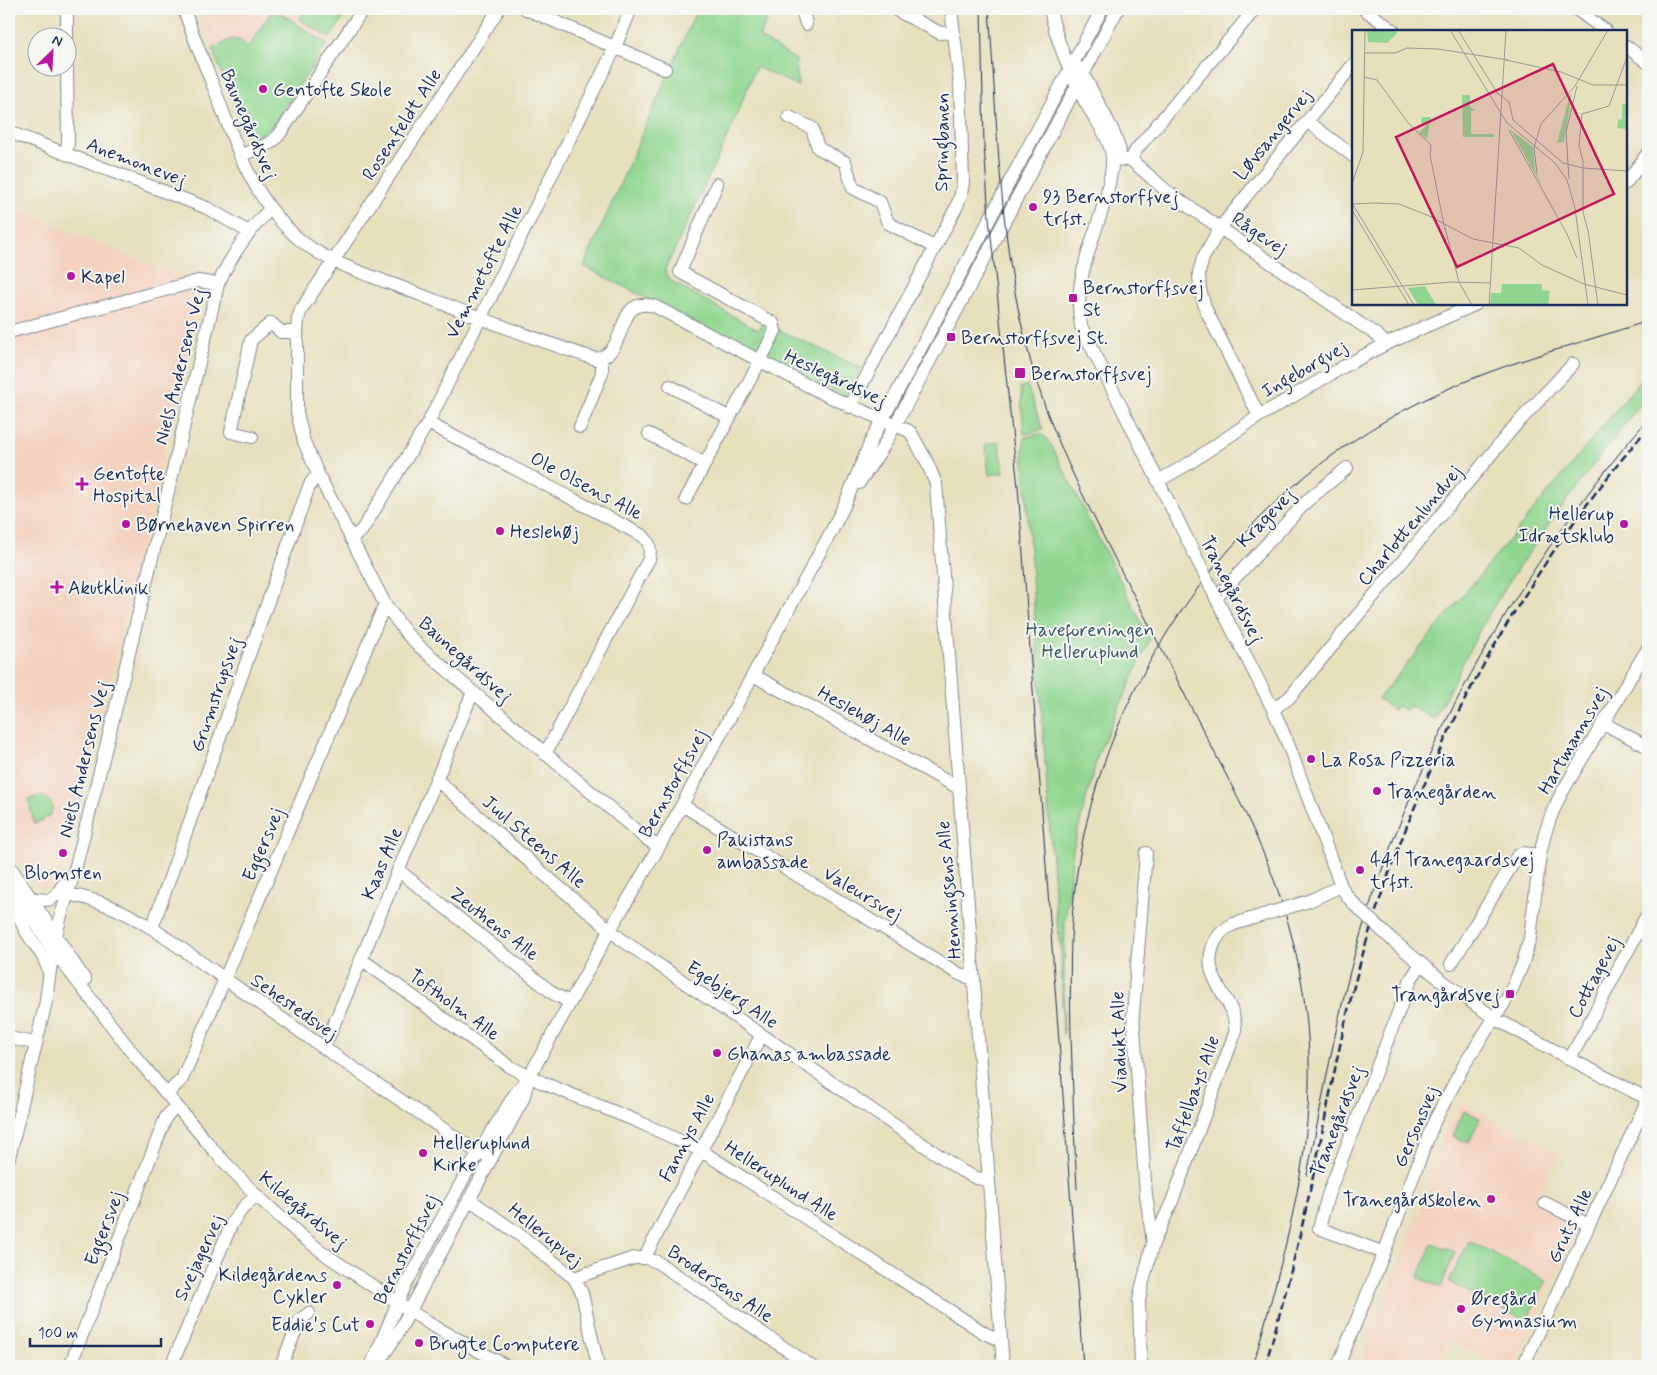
<svg xmlns="http://www.w3.org/2000/svg" width="1657" height="1375" font-family="Mynerve,sans-serif">
<rect width="100%" height="100%" fill="#f6f6f2"/>
<filter id="ink" filterUnits="userSpaceOnUse"><feTurbulence type="fractalNoise" baseFrequency=".02" numOctaves="2"/><feDisplacementMap in="SourceGraphic" scale="10" xChannelSelector="R" yChannelSelector="G"/><feConvolveMatrix kernelMatrix="1 2 1 2 8 2 1 2 1" color-interpolation-filters="sRGB"/></filter>
<filter id="wash" filterUnits="userSpaceOnUse"><feTurbulence type="fractalNoise" baseFrequency=".0096" numOctaves="4" result="noise"/><feDisplacementMap in="SourceGraphic" scale="20" xChannelSelector="R" yChannelSelector="G"/><feGaussianBlur stdDeviation="1.12" result="paint"/><feColorMatrix in="noise" values="0 0 0 0 0 0 0 0 0 0 0 0 0 0 0 0 0 1.4 0 .05"/><feComposite in="paint" operator="in"/></filter>
<g filter="url(#wash)">
<rect width="100%" height="100%" fill="#e7e0bd"/>
<!-- built -->
<path fill="#f4d3c0" d="M 197,9 L 349,9 L 271,128 L 255,137 L 246,133 Z
M 9,207 L 199,284 L 201,293 L 69,858 L 53,886 L 46,890 L 32,879 L 9,847 Z
M 1460,1102 L 1559,1154 L 1540,1190 L 1586,1214 L 1555,1277 L 1514,1366 L 1503,1366 L 1448,1340 L 1437,1366 L 1359,1366 L 1420,1209 L 1442,1140 Z"/>
<!-- green -->
<path fill="#91d690" stroke="#568277" d="M 305,9 L 349,9 L 330,38 L 299,19 Z
M 697,9 L 772,9 L 759,37 L 796,60 L 798,86 L 756,67 L 730,131 L 665,270 L 671,281 L 758,330 L 764,323 L 861,368 L 847,395 L 828,388 L 634,292 L 584,266 Z
M 272,10 L 276,10 L 327,44 L 271,128 L 255,137 L 246,133 L 212,49 L 232,39 L 239,40 L 249,47 Z
M 1648,371 L 1648,394 L 1568,498 L 1513,575 L 1485,620 L 1434,719 L 1410,706 L 1405,710 L 1397,706 L 1394,710 L 1378,699 Z
M 1027,385 L 1043,430 L 1024,434 L 1020,388 Z
M 1040,434 L 1044,436 L 1050,443 L 1150,639 L 1098,754 L 1073,849 L 1065,923 L 1063,1035 L 1061,948 L 1056,917 L 1023,449 L 1025,437 Z
M 999,442 L 1004,473 L 989,475 L 985,444 Z
M 42,796 C 52,799 57,812 46,818 C 43,821 38,822 34,823 L 28,799 Z
M 1464,1111 L 1480,1118 L 1469,1143 L 1453,1136 Z
M 1469,1241 L 1547,1280 L 1526,1321 L 1449,1282 Z
M 1432,1243 L 1455,1252 L 1441,1287 L 1418,1278 Z"/>
</g>
<g filter="url(#ink)">
<g fill="none" stroke-linecap="round" stroke-linejoin="round">
<defs>
<path id="minor" d="M 67,9 L 67,38
M 184,9 C 193,37 205,65 216,93 C 236,146 251,194 293,234 C 324,263 370,275 408,290 C 470,314 532,339 596,359 C 630,354 613,295 654,306 L 826,395 L 909,431 L 911,433 L 927,462 L 936,484 L 1003,1366
M 499,9 L 301,310 L 298,319 L 297,332 L 297,412 L 304,442 L 319,476 L 385,604 L 406,633 L 420,647 L 645,838 L 659,847
M 526,9 L 665,69
M 802,9 L 806,24
M 894,9 L 940,33 L 953,32
M 1050,9 C 1055,36 1070,73 1083,98 C 1093,118 1111,136 1112,159 C 1113,170 1109,181 1107,193 C 1096,236 1072,279 1081,326 L 1201,567
M 1364,9 L 1394,31
M 1576,9 L 1606,31
M 1626,46 L 1648,63
M 1080,68 L 1113,131 L 1120,151
M 789,117 L 812,128 L 818,148 L 845,162 L 853,188 L 880,202 L 888,223 L 934,247
M 1307,121 L 1353,156
M 9,132 L 207,208 L 249,232
M 66,154 L 68,143 L 67,68
M 240,156 L 272,142 L 279,135 L 363,9
M 1112,159 L 1131,160 L 1169,193 L 1378,336 L 1386,344
M 1131,160 L 1136,150 L 1255,9
M 1626,183 L 1648,153
M 9,332 L 198,281 L 218,284
M 670,386 L 730,418
M 850,407 L 957,206 L 961,194 L 963,182 L 960,85 L 951,9
M 1259,416 L 1206,310 L 1200,290 L 1199,273 L 1203,258 L 1220,228 L 1353,65
M 428,423 L 643,536 C 650,543 651,548 649,559 L 545,754
M 580,427 L 602,373 L 602,358
M 649,434 L 705,464
M 252,437 L 231,432 L 251,340 L 271,323 L 281,332 L 297,332
M 1347,468 L 1308,500 L 1216,598 L 1273,709 L 1288,744 L 1341,886 L 1347,896 L 1356,906
M 1158,481 L 1188,464 L 1259,416 L 1343,367 L 1386,344 L 1476,304
M 859,483 L 883,447 L 905,407 L 1118,9
M 686,499 L 760,361 L 775,331 L 773,323 L 680,272 L 717,184
M 351,539 L 362,530 L 428,423 L 613,52 L 631,9
M 753,675 L 959,788
M 1273,709 L 1289,698 L 1513,428 L 1573,364
M 1603,723 L 1648,747
M 436,779 L 546,876 L 622,940 L 962,1171 L 976,1178 L 989,1180
M 682,805 L 959,974 L 974,979
M 1146,853 L 1133,1015 L 1146,1195 L 1153,1243
M 9,865 L 85,980
M 398,870 L 554,994 L 570,1002
M 9,882 L 53,950 L 135,1056 L 216,1153 L 256,1195 L 300,1235 L 329,1257 L 430,1324 L 506,1366
M 58,892 C 97,899 119,908 152,928 L 324,1048 L 471,1148 L 491,1159
M 16,896 C 17,909 19,920 26,931 C 35,947 45,955 49,973
M 31,898 C 51,901 51,903 63,885
M 1309,901 L 1341,886
M 152,928 L 308,489 L 312,481 L 319,476
M 1391,939 L 1441,980 L 1494,1018 L 1570,1059 L 1648,1099
M 361,959 L 512,1068 L 543,1083 L 639,1122 L 700,1150 L 986,1334 L 1001,1340
M 1451,964 L 1518,855 L 1523,853 L 1540,855
M 46,999 L 53,950 L 60,919 L 76,866 L 116,707 L 218,284 C 231,256 248,231 270,209
M 9,1038 L 35,1043
M 324,1048 L 473,692
M 1570,1059 L 1648,913
M 167,1094 L 182,1079 L 385,604
M 9,1158 L 48,993
M 469,1199 L 521,1236 L 574,1278 L 582,1293 L 598,1366
M 1545,1203 L 1589,1225
M 1384,1253 L 1319,1228 L 1328,1195 L 1411,979 L 1421,964
M 646,1258 L 648,1251 L 761,1036
M 574,1278 L 634,1258 L 646,1258 L 657,1262 L 811,1366
M 377,1365 L 398,1333 L 523,1099 L 528,1081
M 70,1366 L 166,1117 L 176,1105
M 171,1366 L 232,1223 L 242,1209 L 256,1195
M 281,1366 L 300,1320 L 309,1313
M 371,1366 L 404,1288 L 467,1172 L 515,1094 L 529,1077 L 610,930 L 659,847 L 832,530 L 844,506 L 871,441 L 1102,9
M 1141,1366 L 1139,1301 L 1142,1286 L 1153,1243 L 1171,1204 L 1235,1033 C 1239,1000 1200,981 1213,946 C 1217,935 1223,929 1234,924
M 1338,1366 L 1384,1253 L 1434,1122 L 1464,1065 L 1510,994 L 1523,963 L 1530,938 L 1540,855 L 1545,833 L 1552,813 L 1561,794 L 1648,648
M 1523,1366 L 1648,1099"/>
</defs>
<!-- minor casing -->
<use href="#minor" stroke="#81888e" stroke-width="14"/>
<!-- minor -->
<use href="#minor" stroke="#fff" stroke-width="12"/>
<!-- tram -->
<path stroke="#1b2f5e" stroke-width="1" d="M 981,9 L 984,145 L 989,218 L 1018,487 L 1083,1366
M 989,9 C 999,144 999,283 1047,412 C 1066,463 1091,512 1116,561 C 1147,620 1177,680 1208,740 C 1229,780 1250,820 1267,862 C 1296,933 1311,1009 1309,1086 C 1307,1181 1278,1275 1253,1366
M 1307,1175 C 1322,1103 1334,1031 1353,960 C 1409,761 1514,575 1648,419
M 1077,1189 C 1074,1138 1073,1088 1071,1037 C 1070,984 1069,932 1076,879 C 1104,676 1238,492 1422,401 C 1494,365 1572,346 1648,321"/>
<!-- rail -->
<path stroke="#1b2f5e" stroke-width="2.5" stroke-dasharray="8 4" stroke-linecap="butt" d="M 1265,1366 C 1282,1307 1298,1247 1311,1186 C 1329,1104 1342,1021 1367,940 C 1423,754 1521,576 1648,428"/>
<defs>
<path id="minor-bridge" d="M 1201,567 L 1216,598
M 1356,906 L 1391,939
M 1234,924 L 1309,901"/>
</defs>
<!-- minor-bridge casing -->
<use href="#minor-bridge" stroke="#81888e" stroke-width="14" stroke-linecap="butt"/>
<!-- minor-bridge -->
<use href="#minor-bridge" stroke="#fff" stroke-width="12"/>
</g>
</g>
<!-- markers -->
<g fill="#b5179e" stroke="#f6f6f2" stroke-width="2">
<circle cx="263" cy="89" r="5"/>
<circle cx="1033" cy="207" r="5"/>
<circle cx="71" cy="276" r="5"/>
<rect x="1068" y="293" width="10" height="10" rx="2.5"/>
<rect x="946" y="332" width="10" height="10" rx="2.5"/>
<rect x="1014" y="367" width="12" height="12" rx="2.5"/>
<path d="M79.5 476.5h5v5h5v5h-5v5h-5v-5h-5v-5h5z"/>
<circle cx="126" cy="524" r="5"/>
<circle cx="1624" cy="524" r="5"/>
<circle cx="500" cy="531" r="5"/>
<path d="M54.5 579.5h5v5h5v5h-5v5h-5v-5h-5v-5h5z"/>
<circle cx="1311" cy="759" r="5"/>
<circle cx="1377" cy="791" r="5"/>
<circle cx="707" cy="850" r="5"/>
<circle cx="63" cy="853" r="5"/>
<circle cx="1360" cy="870" r="5"/>
<rect x="1505" y="989" width="10" height="10" rx="2.5"/>
<circle cx="717" cy="1053" r="5"/>
<circle cx="423" cy="1153" r="5"/>
<circle cx="1491" cy="1199" r="5"/>
<circle cx="337" cy="1285" r="5"/>
<circle cx="1461" cy="1309" r="5"/>
<circle cx="370" cy="1324" r="5"/>
<circle cx="419" cy="1343" r="5"/>
</g>
<g text-anchor="middle" stroke-width="4" stroke-linejoin="round" paint-order="stroke">
<!-- poi labels -->
<g font-size="19" fill="#1b2f5e" stroke="#f6f6f2" text-anchor="start">
<text x="273" y="96">Gentofte Skole</text>
<text x="1043" y="203">93 Bernstorffvej<tspan x="1043" dy="22">trfst.</tspan></text>
<text x="81" y="283">Kapel</text>
<text x="1083" y="294">Bernstorffsvej<tspan x="1083" dy="22">St</tspan></text>
<text x="961" y="344">Bernstorffsvej St.</text>
<text x="1031" y="380">Bernstorffsvej</text>
<text x="93" y="480">Gentofte<tspan x="93" dy="22">Hospital</tspan></text>
<text x="1614" y="520" text-anchor="end">Hellerup<tspan x="1614" dy="22">Idrætsklub</tspan></text>
<text x="136" y="531">Børnehaven Spirren</text>
<text x="510" y="538">Heslehøj</text>
<text x="68" y="594">Akutklinik</text>
<text x="1321" y="766">La Rosa Pizzeria</text>
<text x="1387" y="798">Tranegården</text>
<text x="717" y="846">Pakistans<tspan x="717" dy="22">ambassade</tspan></text>
<text x="1370" y="866">441 Tranegaardsvej<tspan x="1370" dy="22">trfst.</tspan></text>
<text x="63" y="879" text-anchor="middle">Blomsten</text>
<text x="1500" y="1001" text-anchor="end">Trangårdsvej</text>
<text x="727" y="1060">Ghanas ambassade</text>
<text x="433" y="1149">Helleruplund<tspan x="433" dy="22">Kirke</tspan></text>
<text x="1481" y="1206" text-anchor="end">Tranegårdskolen</text>
<text x="327" y="1281" text-anchor="end">Kildegårdens<tspan x="327" dy="22">Cykler</tspan></text>
<text x="1471" y="1305">Øregård<tspan x="1471" dy="22">Gymnasium</tspan></text>
<text x="360" y="1331" text-anchor="end">Eddie's Cut</text>
<text x="429" y="1350">Brugte Computere</text>
</g>
<!-- street labels -->
<g font-size="19" fill="#1b2f5e" stroke="#f6f6f2">
<text transform="translate(250 124) rotate(67)" y="7">Baunegårdsvej</text>
<text transform="translate(401 124) rotate(-57)" y="7">Rosenfeldt Alle</text>
<text transform="translate(1272 134) rotate(-51)" y="7">Løvsangervej</text>
<text transform="translate(941 142) rotate(-89)" y="7">Springbanen</text>
<text transform="translate(137 161) rotate(21)" y="7">Anemonevej</text>
<text transform="translate(1260 233) rotate(34)" y="7">Rågevej</text>
<text transform="translate(483 271) rotate(-63)" y="7">Vemmetofte Alle</text>
<text transform="translate(179 366) rotate(-76)" y="7">Niels Andersens Vej</text>
<text transform="translate(1304 368) rotate(-30)" y="7">Ingeborgvej</text>
<text transform="translate(836 377) rotate(25)" y="7">Heslegårdsvej</text>
<text transform="translate(587 485) rotate(28)" y="7">Ole Olsens Alle</text>
<text transform="translate(1265 517) rotate(-46)" y="7">Kragevej</text>
<text transform="translate(1409 525) rotate(-50)" y="7">Charlottenlundvej</text>
<text transform="translate(1233 589) rotate(63)" y="7">Tranegårdsvej</text>
<text transform="translate(466 659) rotate(42)" y="7">Baunegårdsvej</text>
<text transform="translate(215 694) rotate(-71)" y="7">Grumstrupsvej</text>
<text transform="translate(865 715) rotate(29)" y="7">Heslehøj Alle</text>
<text transform="translate(1572 740) rotate(-60)" y="7">Hartmannsvej</text>
<text transform="translate(83 759) rotate(-76)" y="7">Niels Andersens Vej</text>
<text transform="translate(672 783) rotate(-61)" y="7">Bernstorffsvej</text>
<text transform="translate(535 841) rotate(41)" y="7">Juul Steens Alle</text>
<text transform="translate(262 844) rotate(-67)" y="7">Eggersvej</text>
<text transform="translate(381 863) rotate(-67)" y="7">Kaas Alle</text>
<text transform="translate(948 890) rotate(-95)" y="7">Henningsens Alle</text>
<text transform="translate(863 893) rotate(31)" y="7">Valeursvej</text>
<text transform="translate(495 923) rotate(38)" y="7">Zeuthens Alle</text>
<text transform="translate(1593 977) rotate(-62)" y="7">Cottagevej</text>
<text transform="translate(733 994) rotate(34)" y="7">Egebjerg Alle</text>
<text transform="translate(455 1004) rotate(36)" y="7">Toftholm Alle</text>
<text transform="translate(295 1006) rotate(35)" y="7">Sehestedsvej</text>
<text transform="translate(1118 1042) rotate(-92)" y="7">Viadukt Alle</text>
<text transform="translate(1192 1093) rotate(-70)" y="7">Taffelbays Alle</text>
<text transform="translate(1336 1121) rotate(-69)" y="7">Tranegårdsvej</text>
<text transform="translate(1415 1126) rotate(-67)" y="7">Gersonsvej</text>
<text transform="translate(686 1137) rotate(-62)" y="7">Fannys Alle</text>
<text transform="translate(782 1180) rotate(33)" y="7">Helleruplund Alle</text>
<text transform="translate(304 1209) rotate(40)" y="7">Kildegårdsvej</text>
<text transform="translate(1569 1225) rotate(-65)" y="7">Gruts Alle</text>
<text transform="translate(103 1228) rotate(-69)" y="7">Eggersvej</text>
<text transform="translate(546 1234) rotate(39)" y="7">Hellerupvej</text>
<text transform="translate(405 1249) rotate(-63)" y="7">Bernstorffsvej</text>
<text transform="translate(198 1257) rotate(-65)" y="7">Svejagervej</text>
<text transform="translate(721 1283) rotate(34)" y="7">Brodersens Alle</text>
</g>
<!-- park labels -->
<g font-size="19" fill="#38596a" stroke="#f6f6f2">
<text x="1090" y="636">Haveforeningen<tspan x="1090" dy="22">Helleruplund</tspan></text>
</g>
</g>
<!-- overview -->
<g transform="translate(1352 30)">
<rect width="275" height="275" fill="#e7e0bd"/>
<path d="M 15,0 L 43,0 L 45,3 L 35,13 L 16,12 ZM 220,63 L 212,112 L 205,113 L 218,65 ZM 110,65 L 118,65 L 118,77 L 124,80 L 119,81 L 119,104 L 142,104 L 142,107 L 111,107 ZM 270,74 L 275,74 L 275,89 L 271,90 L 275,90 L 275,99 L 265,98 L 266,90 L 270,89 ZM 70,87 L 79,87 L 75,109 L 67,103 L 74,96 L 69,93 ZM 158,99 L 181,117 L 183,140 L 191,158 ZM 150,254 L 190,254 L 190,260 L 198,261 L 196,275 L 138,275 L 139,263 L 149,263 ZM 73,256 L 84,275 L 66,275 L 56,258 Z" fill="#91d690"/>
<path fill="none" stroke="#959997" stroke-width="1" d="M 98,0 L 155,93 L 203,133 L 215,150 L 223,178 L 236,275M 106,0 L 146,64M 12,23 L 43,23 L 55,18 L 86,19 L 156,30M 154,30 L 209,42 L 241,55 L 275,55M 12,47 L 25,50 L 57,94 L 79,115 L 78,125 L 93,200M 145,63 L 157,72 L 161,90 L 211,133 L 231,138 L 275,141M 157,100 L 215,204 L 225,228M 185,143 L 182,118 L 189,94 L 223,56 L 256,0M 217,149 L 214,102 L 225,56M 0,154 L 11,122 L 13,0M 0,173 L 62,275M 23,173 L 47,174 L 80,187M 0,174 L 23,173M 0,180 L 57,275M 79,187 L 121,209 L 167,218 L 190,235 L 232,254 L 275,265M 93,198 L 107,252 L 120,275M 236,200 L 246,275M 236,201 L 231,182 L 231,131 L 227,116 L 230,84 L 257,76 L 275,27M 0,260 L 100,252 L 139,253M 137,275 L 154,0"/>
<path fill="#c2185b" fill-opacity="0.15" stroke="#c2185b" stroke-width="2.5" d="M 201,34 L 262,164 L 105,237 L 44,107 Z"/>
<rect width="275" height="275" fill="none" stroke="#1b2f5e" stroke-width="2.5"/>
</g>
<!-- margin -->
<rect width="1657" height="1375" fill="none" stroke="#f6f6f2" stroke-width="30"/>
<!-- north arrow -->
<g transform="translate(52 52) rotate(25)"><circle r="24" fill="#f6f6f2" stroke="#9ea6b7"/>
<path d="M0-4L9 19L0 12L-9 19Z" fill="#b5179e"/>
<text y="-8" font-size="14" font-weight="bold" text-anchor="middle" fill="#1b2f5e">N</text>
</g>
<!-- scale -->
<path d="M30 1338v8h131v-8" fill="none" stroke="#1b2f5e" stroke-width="2.5"/>
<text x="38" y="1338" font-size="15" fill="#1b2f5e" stroke="#f6f6f2" stroke-width="4" paint-order="stroke">100 m</text>
</svg>
